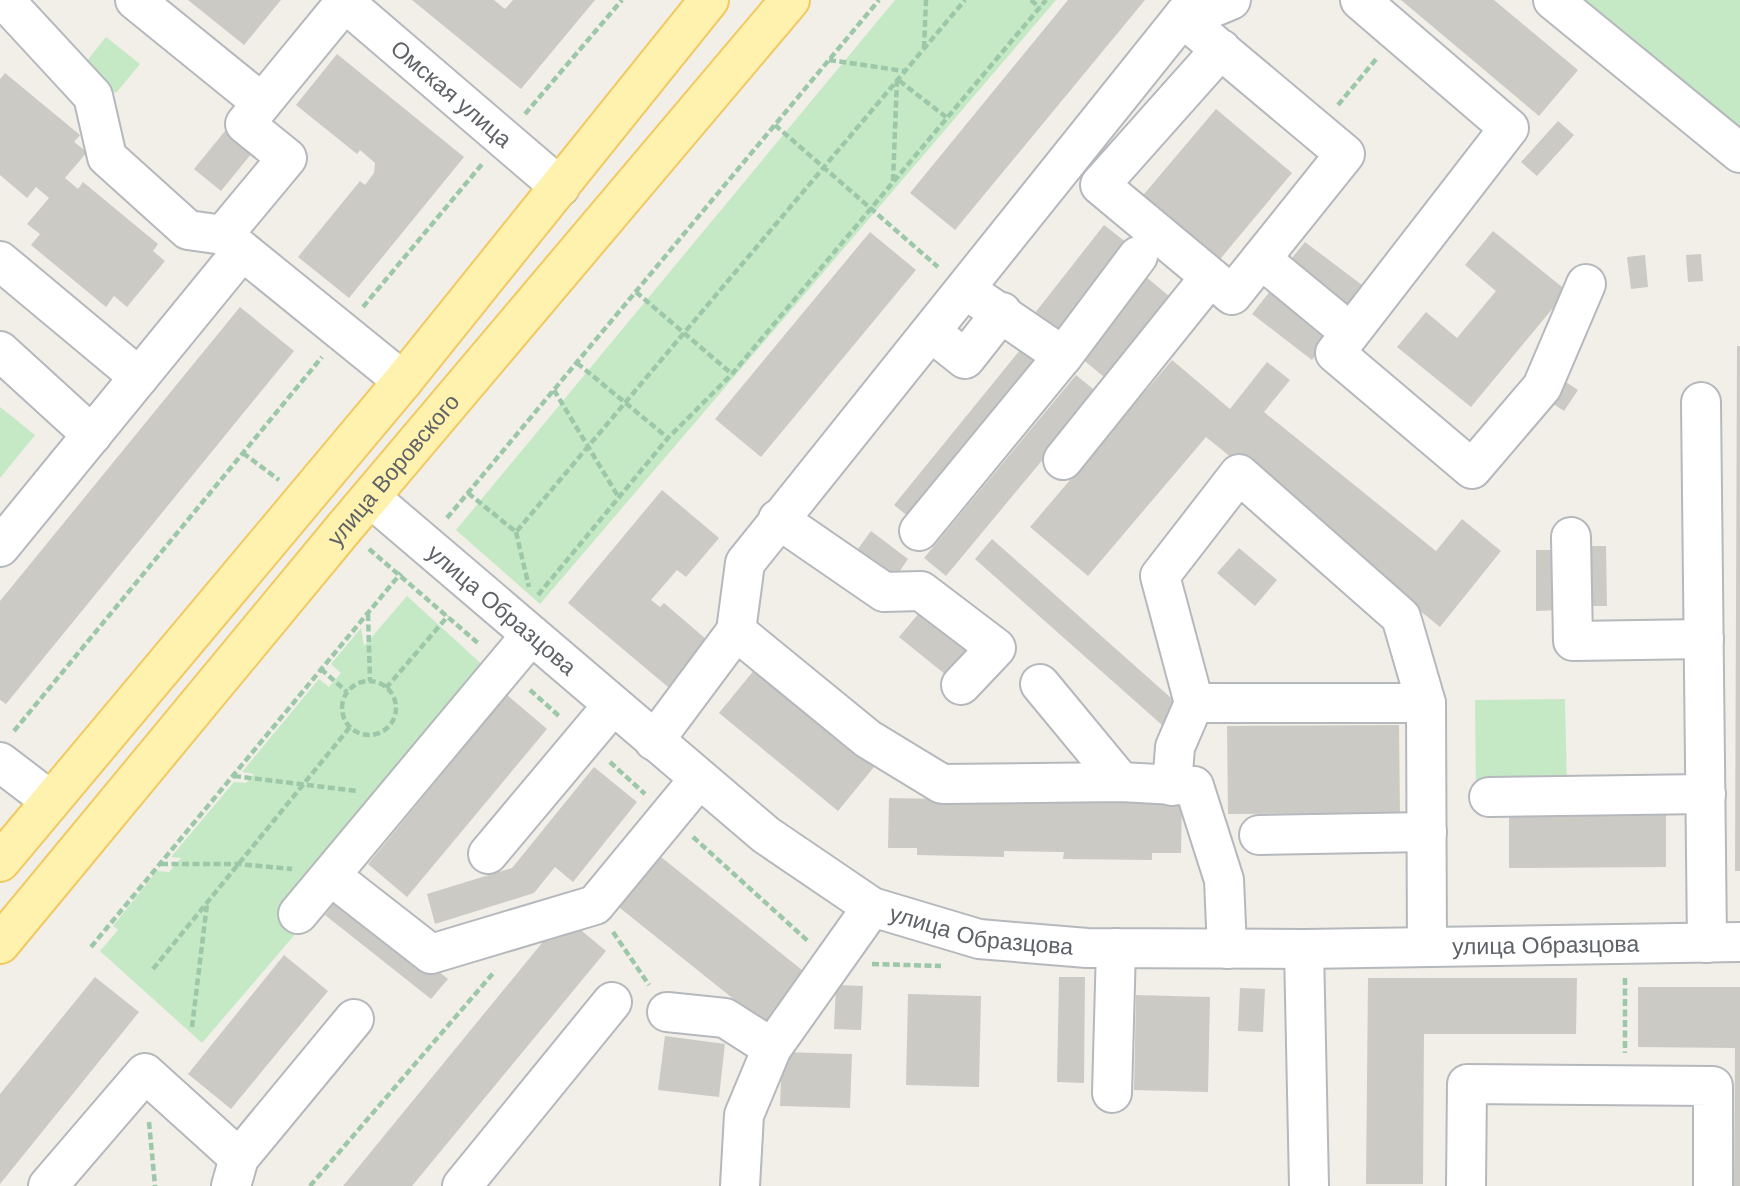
<svg xmlns="http://www.w3.org/2000/svg" width="1740" height="1186" font-family="Arial,sans-serif">
<rect width="100%" height="100%" fill="#f1efe8"/>
<!-- green -->
<path fill="#c5e8c5" d="M 895,0 L 1056,0 L 540,604 L 456,530 Z
M 1570,0 L 1740,0 L 1740,141 Z
M 106,37 L 140,64 L 116,93 L 82,67 Z
M 0,407 L 35,435 L 0,478 Z
M 407,596 L 487,669 L 297,932 L 202,1043 L 100,951 L 118,930 L 113,926 L 157,871 L 169,872 L 181,858 L 171,857 L 234,782 L 246,783 L 254,774 L 242,772 L 319,679 L 329,687 L 341,673 L 331,664 L 361,628 L 364,646 Z
M 1565,699 L 1567,790 L 1476,791 L 1475,700 Z"/>
<!-- building -->
<path fill="#cccac5" d="M 188,0 L 281,0 L 244,45 Z
M 412,0 L 494,0 L 505,9 L 513,0 L 595,0 L 521,89 Z
M 1068,0 L 1145,0 L 955,230 L 910,193 Z
M 1401,0 L 1494,0 L 1578,70 L 1539,116 Z
M 337,54 L 464,157 L 349,298 L 298,257 L 360,181 L 365,185 L 374,173 L 375,163 L 360,150 L 357,154 L 296,105 Z
M 5,73 L 80,135 L 74,142 L 87,152 L 65,178 L 78,189 L 83,182 L 158,244 L 153,251 L 165,261 L 127,307 L 114,296 L 106,307 L 31,245 L 40,234 L 27,224 L 49,198 L 36,187 L 27,198 L 0,175 L 0,79 Z
M 1216,109 L 1292,173 L 1211,270 L 1134,206 Z
M 1558,121 L 1574,135 L 1537,176 L 1521,162 Z
M 225,131 L 252,153 L 221,191 L 194,169 Z
M 1104,225 L 1127,243 L 1054,336 L 1031,318 Z
M 1493,231 L 1567,291 L 1471,407 L 1397,347 L 1426,312 L 1457,338 L 1496,291 L 1465,265 Z
M 870,232 L 916,270 L 761,457 L 715,419 Z
M 1305,242 L 1366,288 L 1348,311 L 1287,264 Z
M 1701,254 L 1703,281 L 1688,282 L 1686,255 Z
M 1645,255 L 1648,287 L 1631,289 L 1627,257 Z
M 1145,276 L 1169,296 L 1104,377 L 1080,357 Z
M 1271,290 L 1330,336 L 1312,360 L 1252,314 Z
M 240,307 L 294,351 L 6,704 L 0,700 L 0,601 Z
M 1029,339 L 1049,356 L 914,521 L 894,505 Z
M 1737,346 L 1740,346 L 1740,871 L 1735,871 Z
M 1172,360 L 1230,409 L 1267,362 L 1290,380 L 1264,412 L 1436,551 L 1462,519 L 1501,551 L 1440,627 L 1206,437 L 1088,576 L 1030,527 Z
M 1076,375 L 1098,393 L 946,576 L 924,558 Z
M 1557,376 L 1578,390 L 1564,411 L 1543,397 Z
M 662,490 L 719,538 L 686,577 L 677,570 L 651,600 L 660,607 L 664,603 L 707,640 L 668,687 L 568,603 Z
M 871,531 L 908,559 L 893,581 L 855,553 Z
M 992,539 L 1179,705 L 1162,725 L 975,559 Z
M 1582,546 L 1606,546 L 1607,606 L 1583,606 Z
M 1239,548 L 1277,580 L 1255,606 L 1217,573 Z
M 1536,550 L 1560,550 L 1560,610 L 1536,611 Z
M 929,601 L 981,644 L 951,679 L 899,637 Z
M 755,669 L 874,767 L 838,811 L 719,713 Z
M 507,695 L 547,729 L 407,897 L 368,864 Z
M 1399,725 L 1400,813 L 1228,814 L 1227,726 Z
M 594,767 L 637,802 L 573,882 L 555,867 L 534,893 L 435,924 L 427,894 L 512,868 Z
M 889,798 L 1182,803 L 1181,853 L 1152,853 L 1152,860 L 1063,859 L 1064,852 L 1004,851 L 1004,857 L 917,855 L 917,848 L 888,848 Z
M 1666,809 L 1666,867 L 1509,868 L 1509,810 Z
M 656,853 L 812,978 L 771,1029 L 615,904 Z
M 341,894 L 448,979 L 431,999 L 325,915 Z
M 564,916 L 606,951 L 412,1186 L 343,1186 Z
M 284,955 L 328,991 L 231,1109 L 188,1074 Z
M 95,977 L 139,1012 L 0,1184 L 0,1094 Z
M 1059,977 L 1085,977 L 1084,1083 L 1057,1082 Z
M 1368,978 L 1577,978 L 1576,1034 L 1424,1034 L 1423,1184 L 1366,1184 Z
M 836,985 L 863,986 L 861,1030 L 834,1029 Z
M 1638,987 L 1740,987 L 1740,1186 L 1734,1186 L 1735,1048 L 1638,1047 Z
M 1240,988 L 1265,989 L 1263,1032 L 1238,1031 Z
M 908,994 L 981,996 L 979,1087 L 906,1085 Z
M 1136,995 L 1210,997 L 1208,1092 L 1134,1090 Z
M 665,1036 L 725,1044 L 719,1097 L 658,1090 Z
M 782,1052 L 852,1054 L 850,1108 L 780,1106 Z"/>
<g fill="none" stroke-linecap="round" stroke-linejoin="round">
<defs>
<g id="minor">
<path d="M 135,0 L 262,103 L 245,124 L 287,158 L 223,235 L 403,381"/>
<path id="s1" d="M 342,0 L 560,187"/>
<path d="M 1360,0 L 1509,128 L 1335,353 L 1472,469 L 1542,387 L 1586,284"/>
<path d="M 1553,0 L 1740,153"/>
<path d="M 7,3 L 93,96 L 107,157 L 188,230 L 223,235"/>
<path d="M 1185,14 L 1202,12 L 1231,0"/>
<path d="M 1221,49 L 1100,185 L 1232,295 L 1345,154 L 1196,29 L 1185,14 L 745,563 L 736,631 L 868,739 L 942,784 L 1121,782 L 1194,786 L 1224,880 L 1227,949"/>
<path d="M 262,103 L 345,2"/>
<path d="M 1261,259 L 1335,320"/>
<path d="M 0,261 L 139,377"/>
<path d="M 966,290 L 1063,356"/>
<path d="M 931,332 L 965,359 L 1002,312"/>
<path d="M 0,351 L 92,435"/>
<path d="M 1701,402 L 1707,943"/>
<path d="M 1063,460 L 1210,277"/>
<path id="s2" d="M 371,498 L 766,835 L 872,907 L 979,939 L 1087,948 L 1304,949 L 1740,942"/>
<path d="M 778,519 L 884,592 L 921,591 L 996,648 L 961,685"/>
<path d="M 919,531 L 1063,356 L 1138,256"/>
<path d="M 1571,537 L 1573,641 L 1704,639"/>
<path d="M 0,547 L 242,251"/>
<path d="M 1040,684 L 1121,782"/>
<path d="M 1194,703 L 1426,703"/>
<path d="M 654,741 L 736,631"/>
<path d="M 0,762 L 51,801"/>
<path d="M 1172,786 L 1175,747 L 1194,703 L 1160,576 L 1239,474 L 1401,617 L 1426,703 L 1427,947"/>
<path d="M 1489,797 L 1706,794"/>
<path d="M 1259,835 L 1427,832"/>
<path d="M 488,854 L 613,705"/>
<path d="M 331,876 L 431,954 L 595,905 L 699,779"/>
<path d="M 298,914 L 531,635"/>
<path d="M 1304,949 L 1309,1186"/>
<path d="M 667,1012 L 725,1018 L 772,1048"/>
<path d="M 1112,1093 L 1116,948"/>
<path d="M 48,1186 L 145,1073 L 239,1158"/>
<path d="M 231,1186 L 239,1158 L 354,1019"/>
<path d="M 462,1186 L 612,1002"/>
<path d="M 740,1186 L 744,1115 L 772,1048 L 872,907"/>
<path d="M 1466,1186 L 1467,1084 L 1713,1086 L 1713,1186"/>
</g>
<g id="major">
<path d="M 0,862 L 403,381 L 709,0"/>
<path id="s3" d="M 0,944 L 344,528 L 790,0"/>
</g>
</defs>
<!-- minor casing -->
<use href="#minor" stroke="#b5b8bc" stroke-width="42"/>
<!-- major casing -->
<use href="#major" stroke="#f2c960" stroke-width="42"/>
<!-- path -->
<path stroke="#9cc7a9" stroke-width="4.5" stroke-dasharray="7 3.5" stroke-linecap="butt" d="M 1031,0 L 1040,8
M 924,48 L 926,0
M 829,60 L 904,71
M 1338,105 L 1377,58
M 525,114 L 622,0
M 775,125 L 938,267
M 893,181 L 897,79 L 946,117
M 636,292 L 732,374
M 363,307 L 483,163
M 577,363 L 668,438
M 554,390 L 619,498
M 243,453 L 279,480
M 468,493 L 516,532 L 965,0
M 447,518 L 879,0
M 516,532 L 529,587
M 369,549 L 479,644
M 538,595 L 668,438 L 732,374 L 1046,0
M 368,614 L 370,681
M 321,669 L 347,692
M342 708a27 27 0 1 1 54 0a27 27 0 1 1-54 0Z
M 386,688 L 448,616
M 530,690 L 559,716
M 14,731 L 322,357
M 610,762 L 645,794
M 234,776 L 357,791
M 693,837 L 809,942
M 161,864 L 238,864 L 292,869
M 613,932 L 649,985
M 91,947 L 401,573
M 872,964 L 941,966
M 153,969 L 350,727
M 1625,978 L 1625,1053
M 192,1027 L 207,904
M 149,1122 L 155,1186
M 310,1186 L 495,971"/>
<!-- minor -->
<use href="#minor" stroke="#fff" stroke-width="38"/>
<!-- major -->
<use href="#major" stroke="#fff2af" stroke-width="38"/>
</g>
<g text-anchor="middle" stroke-width="5" stroke-linejoin="round" paint-order="stroke">
<!-- street labels -->
<g font-size="23" fill="#5f6368" stroke="#fff">
<text dy="8" stroke="none"><textPath href="#s1" startOffset="144">Омская улица</textPath></text>
<text dy="8" stroke="none"><textPath href="#s3" startOffset="616">улица Воровского</textPath></text>
<text dy="8" stroke="none"><textPath href="#s2" startOffset="172">улица Образцова</textPath></text>
<text dy="8" stroke="none"><textPath href="#s2" startOffset="760">улица Образцова</textPath></text>
<text dy="8" stroke="none"><textPath href="#s2" startOffset="1326">улица Образцова</textPath></text>
</g>
</g>
</svg>
